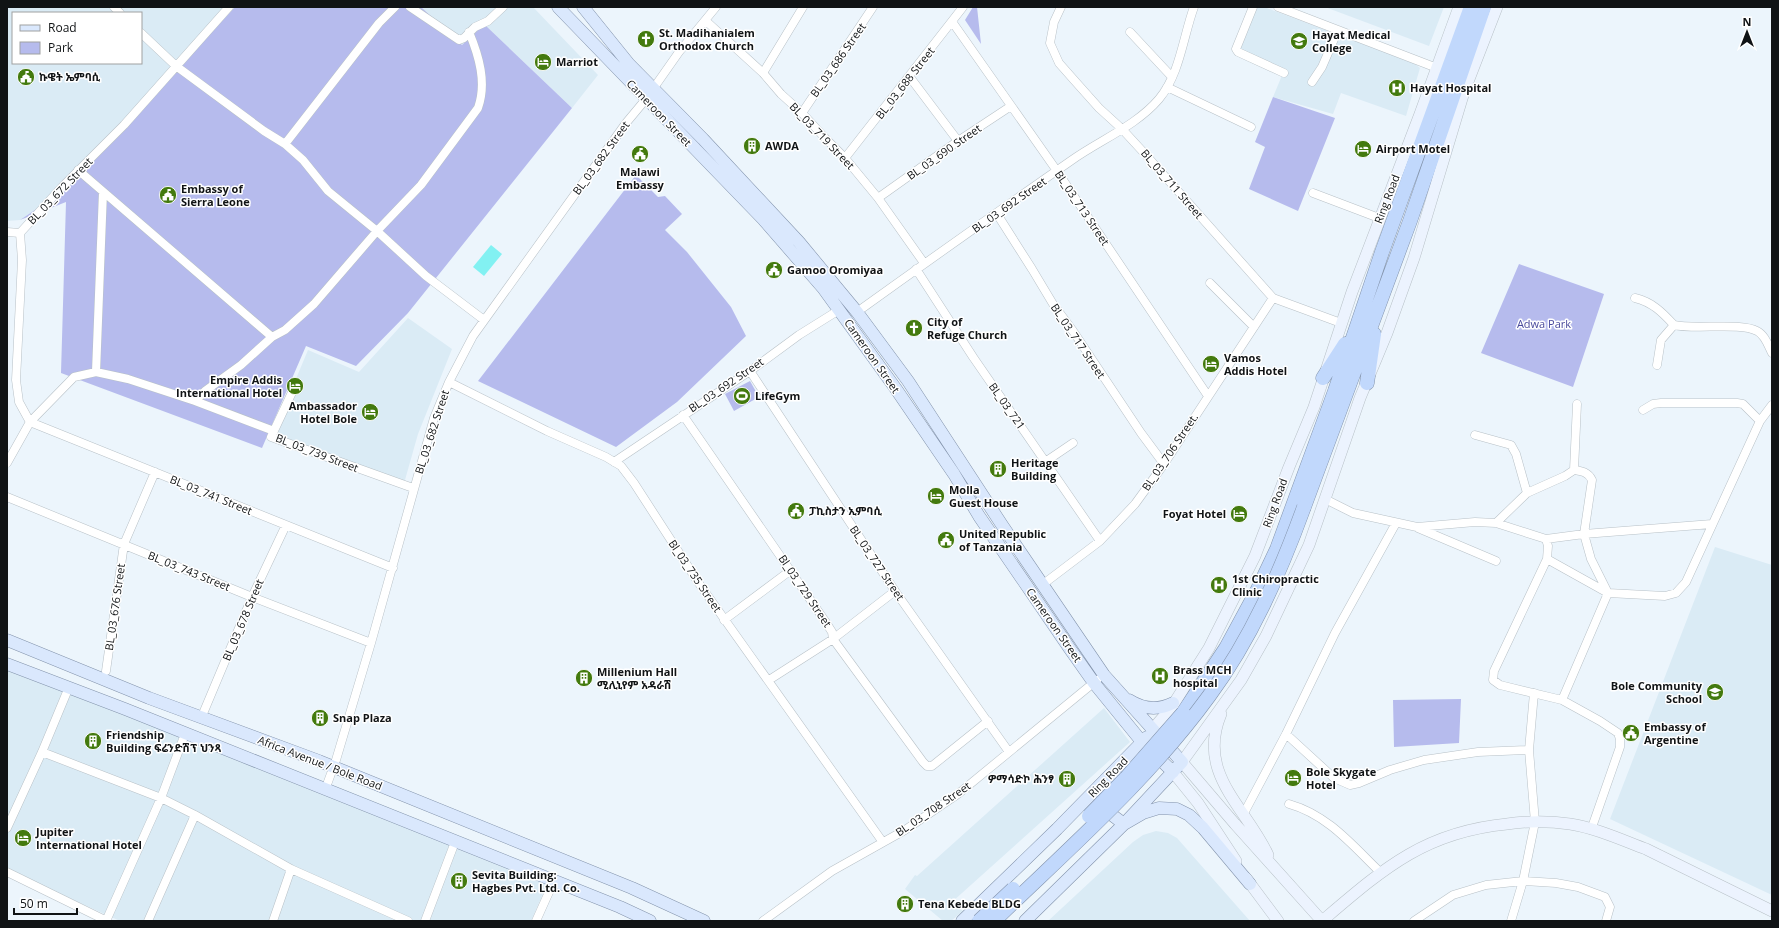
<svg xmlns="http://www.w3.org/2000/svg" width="1779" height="928" font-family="'Open Sans','Noto Sans Ethiopic',sans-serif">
<rect width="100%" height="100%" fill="#ecf5fc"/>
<!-- built -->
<path fill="#daebf5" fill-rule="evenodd" d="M 7,7 L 235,7 L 69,187 L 20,220 L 7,221 ZM 13,13 L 141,13 L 141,63 L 13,63 Z
M 421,7 L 533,7 L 598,75 L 572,108 L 484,24 L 462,45 Z
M 1257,7 L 1264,7 L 1414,63 L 1420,68 L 1406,116 L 1341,93 L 1333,114 L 1273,97 L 1283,73 L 1236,49 Z
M 1325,7 L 1444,7 L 1429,46 Z
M 408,318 L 452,349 L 418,434 L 403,487 L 273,434 L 308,350 L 359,372 Z
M 1715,547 L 1772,565 L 1772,895 L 1610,819 Z
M 7,665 L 549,880 L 531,921 L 120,921 L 7,870 Z
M 1104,708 L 1130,742 L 952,902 L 963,911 L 951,921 L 943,921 L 905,889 L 915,875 L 917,876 Z
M 1156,831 L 1168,833 L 1177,838 L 1250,921 L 1048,921 L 1133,842 L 1143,835 Z"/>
<!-- green -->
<path fill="#b6bbed" d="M 235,7 L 421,7 L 462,45 L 484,24 L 572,108 L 408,313 L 356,366 L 306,346 L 262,448 L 61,373 L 66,202 L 20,220 L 69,187 Z
M 973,7 L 977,7 L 981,44 L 965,20 Z
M 1273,97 L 1335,118 L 1298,211 L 1249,189 L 1265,147 L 1255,142 Z
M 636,175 L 658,197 L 665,196 L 682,214 L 665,230 L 687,252 L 731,307 L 746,336 L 677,402 L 616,447 L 478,381 Z
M 1519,264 L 1604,294 L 1573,387 L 1481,353 Z
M 750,381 L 759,397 L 734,411 L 725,394 Z
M 1461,699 L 1459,743 L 1394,747 L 1393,700 Z"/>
<!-- water -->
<path fill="#82f1f2" d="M 491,245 L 502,254 L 484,276 L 473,267 Z"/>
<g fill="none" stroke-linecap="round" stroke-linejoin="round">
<defs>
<path id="street" d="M 114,7 L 120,13
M 410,7 L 459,40 L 464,38 L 475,27 L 488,21 L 503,7
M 1061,7 L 1054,22 L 1050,43 L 1059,63 L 1074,80 L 1099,108 L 1122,129 L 1145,154 L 1273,298 L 1341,323
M 1253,7 L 1236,49 L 1238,52 L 1284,73
M 1278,7 L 1437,68
M 706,21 L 763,73 L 781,94 L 802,113 L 825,138 L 845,158 L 878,198 L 924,263
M 953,23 L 1057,171 L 1208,396
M 1130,32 L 1172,77
M 141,33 L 176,66 L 264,131 L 285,144 L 303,160 L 328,191 L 377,231 L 426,276 L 484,320
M 763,73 L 803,7
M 909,76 L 958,141
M 1312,82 L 1322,67 L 1338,30
M 1167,87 L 1251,127
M 802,113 L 873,7
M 285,144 L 379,23 L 395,7
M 845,158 L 963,7
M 78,170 L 272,337
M 1313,193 L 1379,218
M 878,198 L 958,141 L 1011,106
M 997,214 L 1032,269 L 1053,304 L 1073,331 L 1141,433 L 1164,464
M 7,232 L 20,233
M 20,233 L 61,188 L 124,125 L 229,7
M 20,233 L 22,260 L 16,380 L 19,402 L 30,422
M 916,269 L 973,357 L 1100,541
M 1210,283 L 1254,327
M 1635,298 C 1652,302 1662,312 1674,325 C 1695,330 1740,322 1757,331 C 1765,335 1768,345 1772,353
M 857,312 C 928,261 1000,210 1072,160 C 1100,140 1136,126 1159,99 C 1180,74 1183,37 1194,7
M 1657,365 L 1661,340 L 1674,325
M 750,371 L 895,591 L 1009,752
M 96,372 L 103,192
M 449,382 L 547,431 L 606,457 L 621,466 L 634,483 L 698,582 L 882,841
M 295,386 L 271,437 L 413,488
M 195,401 L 274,431
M 1643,410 L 1653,404 L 1661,403 L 1737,403 L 1743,404 L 1760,421 L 1772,405
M 683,415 L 825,621 L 832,632 L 833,639 L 923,762 L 927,766 L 932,766 L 988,721
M 30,422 L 393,568
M 1475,435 L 1511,445 L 1516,454 L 1527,493
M 614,462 L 750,371 L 799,335 L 839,310
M 1045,462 L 1073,443
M 7,463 L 30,422 L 74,377 L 96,372 L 128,379 L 195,401 L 205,391 L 241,365 L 272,337 L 285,330 L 314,304 L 377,231 L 421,185 L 478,108 C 487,83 479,56 469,32
M 1574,470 C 1582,471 1588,472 1592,480 L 1584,534 L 1712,524
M 7,497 L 252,597 L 371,643
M 1325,499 L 1353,513 L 1417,527 L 1475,522 L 1496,523 L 1546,539 L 1548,546 L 1547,559 L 1494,671 L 1493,680 L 1500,685 L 1562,700 L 1600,721 L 1618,733 L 1620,739 L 1620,747 L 1591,830
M 1496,523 L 1527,493 L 1565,476 L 1574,470 L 1577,404
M 1418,528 L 1496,561
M 1546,539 L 1584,534 L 1591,559 L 1608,593 L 1562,700
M 1547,559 L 1608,593 L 1665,596 L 1676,593 L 1686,582 L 1760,421
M 1042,585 L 1100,541 L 1135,504 L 1164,464 L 1273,298
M 724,620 L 791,570
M 106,671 L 124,544 L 155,472
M 769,680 L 833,639 L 895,591
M 202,716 L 252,597 L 286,525
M 1286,734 L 1334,778 L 1350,785 L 1359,783 L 1390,770 L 1424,760 L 1478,752 L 1529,750
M 42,752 L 161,798 L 195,815 L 291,869 L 408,921
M 325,790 L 336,760 L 371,643 L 434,418 L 449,382 L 473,336 L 626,123 L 646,99 L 679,52 L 716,7
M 1289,804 C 1328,815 1352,845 1380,872
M 1243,815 L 1286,734 L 1335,633 L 1396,523
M 7,828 L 42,752 L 69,687
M 7,872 L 107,921
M 106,921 L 161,798 L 185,734
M 148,921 L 195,815
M 273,921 L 291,869
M 425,921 L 455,842
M 536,921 L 554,881
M 763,921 L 832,871 L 905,830 L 958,794 L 1097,680
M 1414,921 L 1453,895 L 1486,885 L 1523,881 L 1556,883 L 1578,887 L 1605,897 L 1610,907 L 1606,921
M 1511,921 L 1523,881 L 1535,822 L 1529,750 L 1534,693"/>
<path id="secondary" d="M 1221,714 C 1196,774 1246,807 1268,855
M 1152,730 L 1171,708 L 1209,648 L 1255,556 L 1289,467 L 1314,407 L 1352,292 L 1420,114 L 1459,7
M 1173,772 L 1198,803 L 1236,861
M 1246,878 L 1278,921
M 1322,921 L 1235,824 L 1182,762 L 1241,680 L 1266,636 L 1309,545 L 1360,398 L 1387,333 L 1414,258 L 1464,92 L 1497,7
M 1322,921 C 1383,869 1424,832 1507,824 C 1528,821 1549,821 1570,824 C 1596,828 1622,840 1646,849 L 1772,911"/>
<path id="primary" d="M 558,7 L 763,219 L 823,288 L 896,389 L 954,474 L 979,516 L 1070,649 L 1094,683 L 1142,742 L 1173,772
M 583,7 L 629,64 L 703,139 L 799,242 L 857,312 L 908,381 L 1002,525 L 1104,675 L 1182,762 L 1124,824 L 1025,921
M 7,640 L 149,698 L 319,761 L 632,888 L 704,921
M 7,664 L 125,709 L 620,907 L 650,921
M 1129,700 C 1143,709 1157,711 1173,703
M 1100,806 L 1124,824 L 1143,813 L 1159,808 L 1177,809 L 1189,815 L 1203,828 L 1250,884
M 962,921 L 1057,829 L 1147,737"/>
<path id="highway" d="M 1323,378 L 1345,344
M 1367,383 L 1374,334
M 1304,507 L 1410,221 L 1484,7
M 1183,713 L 1226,648 L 1258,589 L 1277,549 L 1335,391 L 1382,252 L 1471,7"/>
</defs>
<!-- street casing -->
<use href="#street" stroke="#b8c1c7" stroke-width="9"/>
<!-- secondary casing -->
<use href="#secondary" stroke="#b8c1c7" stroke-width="12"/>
<!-- primary casing -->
<use href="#primary" stroke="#8393ab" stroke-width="13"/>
<!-- highway casing -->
<use href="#highway" stroke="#8393ab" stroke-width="15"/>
<!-- street -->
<use href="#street" stroke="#fff" stroke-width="8"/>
<!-- secondary -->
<use href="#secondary" stroke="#ecf3fe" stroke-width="11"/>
<!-- primary -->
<use href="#primary" stroke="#dae8fd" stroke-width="12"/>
<!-- highway -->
<use href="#highway" stroke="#c1d8fc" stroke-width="14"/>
<defs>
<path id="highway-bridge" d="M 1089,816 L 1126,778 L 1183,713
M 979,921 L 1013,889
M 994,921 C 1068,849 1148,780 1209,696 C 1251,639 1280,573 1304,507"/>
</defs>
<!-- highway-bridge casing -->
<use href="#highway-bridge" stroke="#8393ab" stroke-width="15" stroke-linecap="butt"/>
<!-- highway-bridge -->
<use href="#highway-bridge" stroke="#c1d8fc" stroke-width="14"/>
</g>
<!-- icons -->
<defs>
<symbol id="church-disc" viewBox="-11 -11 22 22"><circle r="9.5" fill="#437a0e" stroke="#fff"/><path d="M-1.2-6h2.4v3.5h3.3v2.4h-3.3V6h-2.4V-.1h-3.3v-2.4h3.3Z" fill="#fff"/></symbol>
<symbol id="university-disc" viewBox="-11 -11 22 22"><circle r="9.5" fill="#437a0e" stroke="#fff"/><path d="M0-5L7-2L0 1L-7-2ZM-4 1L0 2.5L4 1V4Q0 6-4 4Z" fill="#fff"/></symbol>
<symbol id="hotel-disc" viewBox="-11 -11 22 22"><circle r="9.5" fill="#437a0e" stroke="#fff"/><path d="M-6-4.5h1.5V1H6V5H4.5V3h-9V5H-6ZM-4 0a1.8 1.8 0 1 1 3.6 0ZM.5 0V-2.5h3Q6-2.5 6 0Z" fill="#fff"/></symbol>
<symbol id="civic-disc" viewBox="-11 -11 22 22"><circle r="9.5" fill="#437a0e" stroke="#fff"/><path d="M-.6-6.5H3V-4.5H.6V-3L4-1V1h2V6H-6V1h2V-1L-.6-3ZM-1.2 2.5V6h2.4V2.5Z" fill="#fff"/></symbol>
<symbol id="hospital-disc" viewBox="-11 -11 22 22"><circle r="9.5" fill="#437a0e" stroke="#fff"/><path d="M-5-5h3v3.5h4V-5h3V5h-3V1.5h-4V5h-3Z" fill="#fff"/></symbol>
<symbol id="building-disc" viewBox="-11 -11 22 22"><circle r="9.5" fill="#437a0e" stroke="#fff"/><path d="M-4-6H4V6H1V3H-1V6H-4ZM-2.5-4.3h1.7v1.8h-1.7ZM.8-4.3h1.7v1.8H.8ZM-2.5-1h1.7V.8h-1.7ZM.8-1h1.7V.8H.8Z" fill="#fff"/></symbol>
<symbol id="stadium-disc" viewBox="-11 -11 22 22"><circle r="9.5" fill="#437a0e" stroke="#fff"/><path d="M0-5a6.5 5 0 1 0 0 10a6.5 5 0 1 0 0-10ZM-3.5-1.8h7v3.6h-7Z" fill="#fff"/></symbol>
<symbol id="school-disc" viewBox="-11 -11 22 22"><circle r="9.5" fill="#437a0e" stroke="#fff"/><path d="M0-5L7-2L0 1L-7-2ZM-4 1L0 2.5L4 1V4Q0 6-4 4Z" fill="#fff"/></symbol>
</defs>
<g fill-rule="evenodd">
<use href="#church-disc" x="636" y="29" width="20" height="20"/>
<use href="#university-disc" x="1289" y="31" width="20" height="20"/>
<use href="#hotel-disc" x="533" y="52" width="20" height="20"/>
<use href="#civic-disc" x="16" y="67" width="20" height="20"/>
<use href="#hospital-disc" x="1387" y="78" width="20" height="20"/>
<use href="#building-disc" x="742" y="136" width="20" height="20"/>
<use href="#hotel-disc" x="1353" y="139" width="20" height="20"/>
<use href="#civic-disc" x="630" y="144" width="20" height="20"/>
<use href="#civic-disc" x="158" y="185" width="20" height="20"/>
<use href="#civic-disc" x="764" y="260" width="20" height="20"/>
<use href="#church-disc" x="904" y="318" width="20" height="20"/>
<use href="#hotel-disc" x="1201" y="354" width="20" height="20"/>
<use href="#hotel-disc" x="285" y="376" width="20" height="20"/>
<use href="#stadium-disc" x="732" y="386" width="20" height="20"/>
<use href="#hotel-disc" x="360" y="402" width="20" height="20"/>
<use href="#building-disc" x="988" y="459" width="20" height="20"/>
<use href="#hotel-disc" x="926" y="486" width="20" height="20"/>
<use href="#civic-disc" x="786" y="501" width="20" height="20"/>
<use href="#hotel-disc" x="1229" y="504" width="20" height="20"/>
<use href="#civic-disc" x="936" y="530" width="20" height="20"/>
<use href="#hospital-disc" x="1209" y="575" width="20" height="20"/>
<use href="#hospital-disc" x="1150" y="666" width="20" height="20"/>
<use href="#building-disc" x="574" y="668" width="20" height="20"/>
<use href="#school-disc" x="1705" y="682" width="20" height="20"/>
<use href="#building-disc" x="310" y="708" width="20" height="20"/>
<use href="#civic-disc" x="1621" y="723" width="20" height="20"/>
<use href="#building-disc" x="83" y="731" width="20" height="20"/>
<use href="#hotel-disc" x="1283" y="768" width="20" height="20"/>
<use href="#building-disc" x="1057" y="769" width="20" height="20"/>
<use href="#hotel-disc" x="13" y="828" width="20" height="20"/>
<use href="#building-disc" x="449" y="871" width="20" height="20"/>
<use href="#building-disc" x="895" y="894" width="20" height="20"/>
</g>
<g text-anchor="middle" stroke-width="3" stroke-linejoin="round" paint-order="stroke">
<!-- poi labels -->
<g font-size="11" font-weight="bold" fill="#101315" stroke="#fff" text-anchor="start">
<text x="659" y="37">St. Madihanialem<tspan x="659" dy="13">Orthodox Church</tspan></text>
<text x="1312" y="39">Hayat Medical<tspan x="1312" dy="13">College</tspan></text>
<text x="556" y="66">Marriot</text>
<text x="39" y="81">ኩዌት ኤምባሲ</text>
<text x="1410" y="92">Hayat Hospital</text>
<text x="765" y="150">AWDA</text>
<text x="1376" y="153">Airport Motel</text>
<text x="640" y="176" text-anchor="middle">Malawi<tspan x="640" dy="13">Embassy</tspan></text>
<text x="181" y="193">Embassy of<tspan x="181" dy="13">Sierra Leone</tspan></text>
<text x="787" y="274">Gamoo Oromiyaa</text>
<text x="927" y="326">City of<tspan x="927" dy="13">Refuge Church</tspan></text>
<text x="1224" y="362">Vamos<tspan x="1224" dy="13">Addis Hotel</tspan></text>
<text x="282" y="384" text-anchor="end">Empire Addis<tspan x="282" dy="13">International Hotel</tspan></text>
<text x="755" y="400">LifeGym</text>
<text x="357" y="410" text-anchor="end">Ambassador<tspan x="357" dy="13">Hotel Bole</tspan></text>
<text x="1011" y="467">Heritage<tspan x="1011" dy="13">Building</tspan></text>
<text x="949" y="494">Molla<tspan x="949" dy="13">Guest House</tspan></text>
<text x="809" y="515">ፓኪስታን ኢምባሲ</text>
<text x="1226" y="518" text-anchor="end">Foyat Hotel</text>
<text x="959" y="538">United Republic<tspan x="959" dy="13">of Tanzania</tspan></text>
<text x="1232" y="583">1st Chiropractic<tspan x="1232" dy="13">Clinic</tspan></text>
<text x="1173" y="674">Brass MCH<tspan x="1173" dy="13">hospital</tspan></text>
<text x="597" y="676">Millenium Hall<tspan x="597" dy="13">ሚሊኒየም አዳራሽ</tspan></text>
<text x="1702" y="690" text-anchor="end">Bole Community<tspan x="1702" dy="13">School</tspan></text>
<text x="333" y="722">Snap Plaza</text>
<text x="1644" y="731">Embassy of<tspan x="1644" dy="13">Argentine</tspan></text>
<text x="106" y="739">Friendship<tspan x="106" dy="13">Building ፍሬንድሽፕ ህንጻ</tspan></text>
<text x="1306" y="776">Bole Skygate<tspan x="1306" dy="13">Hotel</tspan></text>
<text x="1054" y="783" text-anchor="end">ዎማሳድኮ ሕንፃ</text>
<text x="36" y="836">Jupiter<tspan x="36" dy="13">International Hotel</tspan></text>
<text x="472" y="879">Sevita Building:<tspan x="472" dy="13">Hagbes Pvt. Ltd. Co.</tspan></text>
<text x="918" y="908">Tena Kebede BLDG</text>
</g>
<!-- street labels -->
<g font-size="11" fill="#101315" stroke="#fff">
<text transform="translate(838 60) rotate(-55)" y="4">BL_03_686 Street</text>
<text transform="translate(905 83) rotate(-52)" y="4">BL_03_688 Street</text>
<text transform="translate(659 113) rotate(46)" y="4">Cameroon Street</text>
<text transform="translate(822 136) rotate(46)" y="4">BL_03_719 Street</text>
<text transform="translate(944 152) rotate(-35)" y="4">BL_03_690 Street</text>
<text transform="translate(601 158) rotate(-54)" y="4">BL_03_682 Street</text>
<text transform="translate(1172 184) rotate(49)" y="4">BL_03_711 Street</text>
<text transform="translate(60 191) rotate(-46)" y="4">BL_03_672 Street</text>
<text transform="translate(1387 199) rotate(-69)" y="4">Ring Road</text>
<text transform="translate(1009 205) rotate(-35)" y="4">BL_03_692 Street</text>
<text transform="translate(1082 208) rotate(56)" y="4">BL_03_713 Street</text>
<text transform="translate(1078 341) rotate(56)" y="4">BL_03_717 Street</text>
<text transform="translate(872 356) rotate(55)" y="4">Cameroon Street</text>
<text transform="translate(726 385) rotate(-34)" y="4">BL_03_692 Street</text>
<text transform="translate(1007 406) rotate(55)" y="4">BL_03_721</text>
<text transform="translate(432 432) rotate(-72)" y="4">BL_03_682 Street</text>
<text transform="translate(1170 452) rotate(-56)" y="4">BL_03_706 Street.</text>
<text transform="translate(317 453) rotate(21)" y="4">BL_03_739 Street</text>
<text transform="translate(211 495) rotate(22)" y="4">BL_03_741 Street</text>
<text transform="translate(1275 503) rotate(-70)" y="4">Ring Road</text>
<text transform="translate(877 563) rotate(56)" y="4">BL_03_727 Street</text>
<text transform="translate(189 571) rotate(22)" y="4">BL_03_743 Street</text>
<text transform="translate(695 576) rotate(56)" y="4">Bl_03_735 Street</text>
<text transform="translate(805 591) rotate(56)" y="4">Bl_03_729 Street</text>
<text transform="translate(115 607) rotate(-82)" y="4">BL_03_676 Street</text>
<text transform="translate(243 620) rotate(-67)" y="4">BL_03_678 Street</text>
<text transform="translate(1054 625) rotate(55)" y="4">Cameroon Street</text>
<text transform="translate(320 763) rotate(21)" y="4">Africa Avenue / Bole Road</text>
<text transform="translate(1108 777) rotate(-46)" y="4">Ring Road</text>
<text transform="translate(933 809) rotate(-34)" y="4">BL_03_708 Street</text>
</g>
<!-- park labels -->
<g font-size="11" fill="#49499c" stroke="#fff">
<text x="1544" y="328">Adwa Park</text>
</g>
</g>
<!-- border -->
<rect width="1779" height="928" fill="none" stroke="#101315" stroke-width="16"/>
<!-- legend -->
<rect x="12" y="12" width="130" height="52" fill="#ffffff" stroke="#9fa1a1"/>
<rect x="20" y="25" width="20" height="6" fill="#dae8fd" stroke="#9fa1a1"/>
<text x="48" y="32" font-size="12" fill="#101315">Road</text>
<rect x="20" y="42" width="20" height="12" fill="#b6bbed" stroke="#9fa1a1"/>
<text x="48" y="52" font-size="12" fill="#101315">Park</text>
<!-- north arrow -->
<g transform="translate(1747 32)" stroke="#ffffff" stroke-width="3" paint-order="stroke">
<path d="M0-3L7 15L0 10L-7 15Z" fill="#101315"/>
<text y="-6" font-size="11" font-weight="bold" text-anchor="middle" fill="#101315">N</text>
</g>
<!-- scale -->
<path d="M14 908v6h63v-6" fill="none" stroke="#101315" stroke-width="2"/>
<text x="20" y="908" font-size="12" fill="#101315" stroke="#ffffff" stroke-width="3" paint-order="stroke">50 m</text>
</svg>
